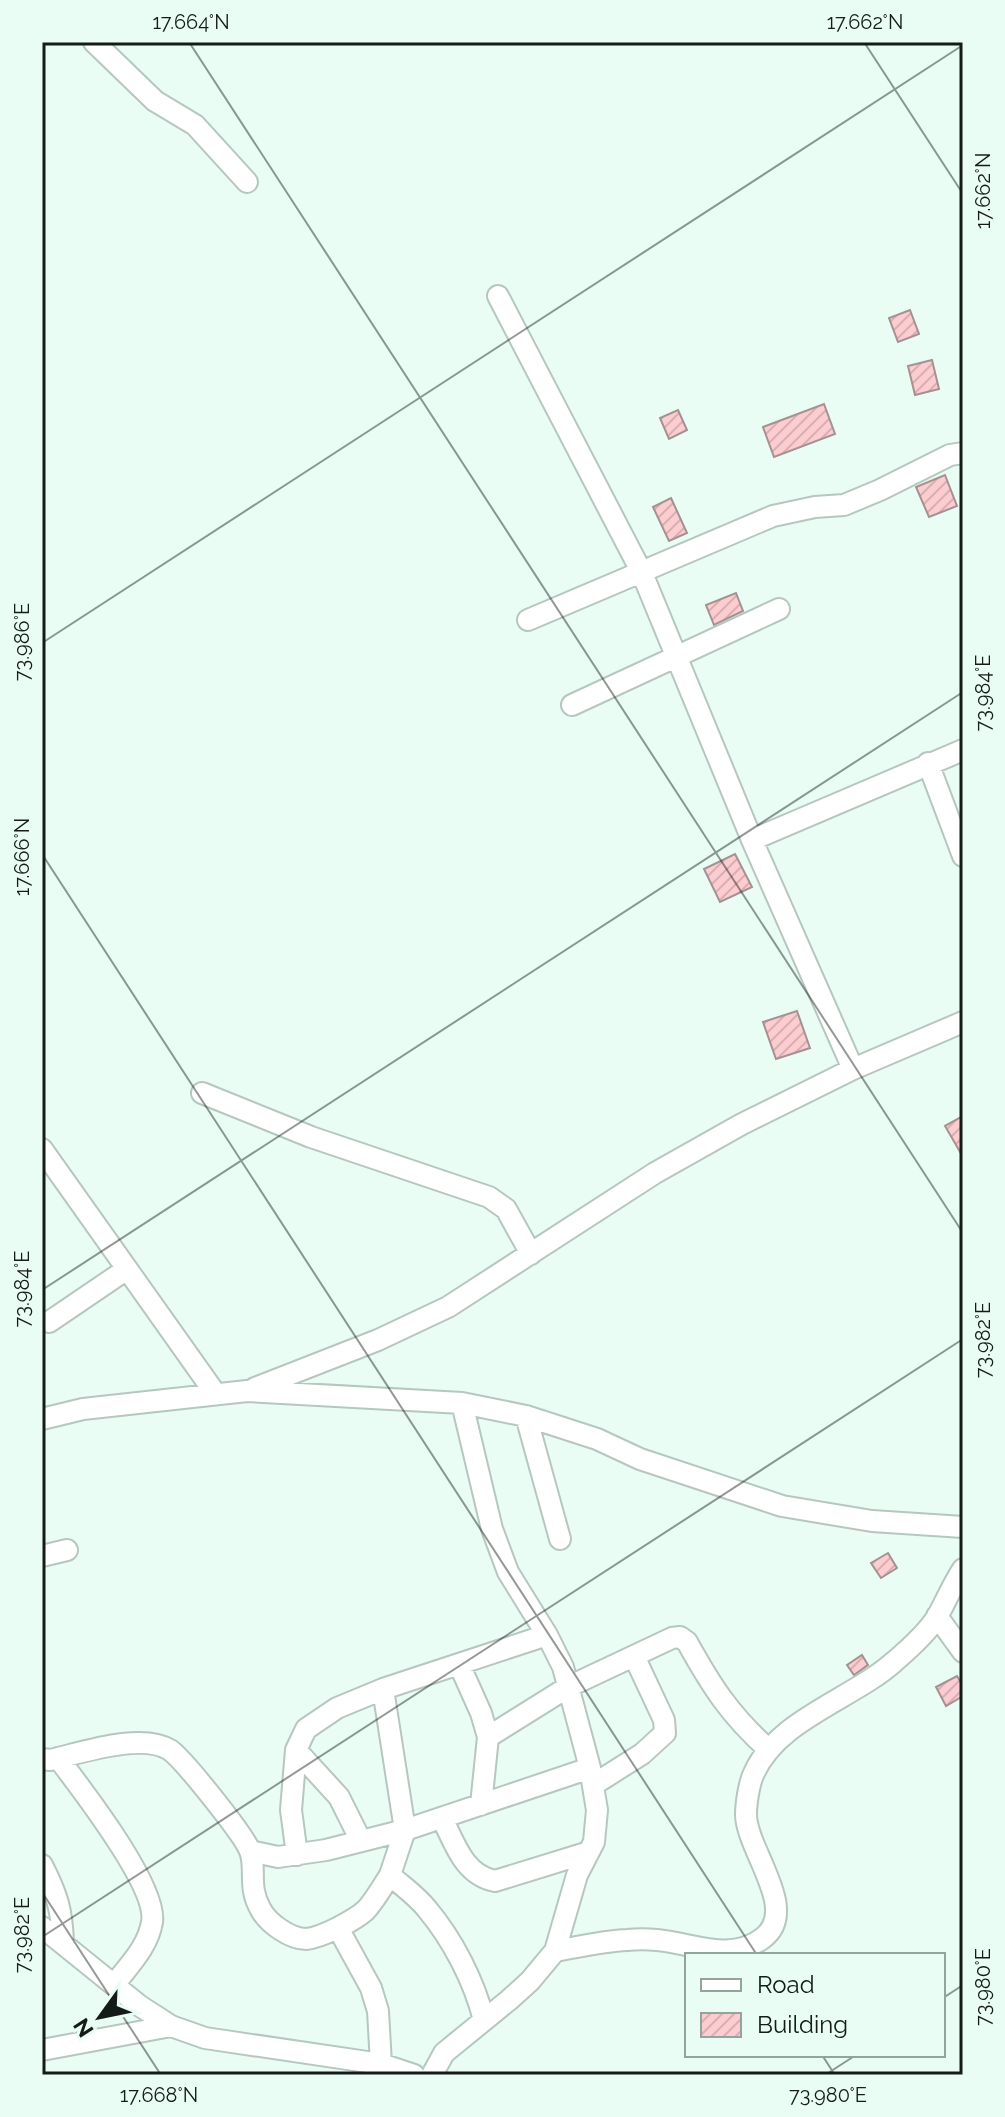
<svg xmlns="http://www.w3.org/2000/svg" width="1005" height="2117" font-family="Raleway,sans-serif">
<defs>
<pattern id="building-hatch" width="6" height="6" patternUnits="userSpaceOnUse" patternTransform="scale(2)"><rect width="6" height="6" fill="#fdccd0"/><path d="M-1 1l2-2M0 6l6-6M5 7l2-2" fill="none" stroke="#d8afb2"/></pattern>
</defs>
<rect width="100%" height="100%" fill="#eafdf5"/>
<!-- building -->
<path fill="url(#building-hatch)" stroke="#a49192" stroke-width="2" d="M 910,310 L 919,334 L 898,342 L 889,318 Z
M 932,360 L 939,389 L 915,395 L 908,366 Z
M 824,404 L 835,434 L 774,457 L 763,427 Z
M 678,410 L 687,430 L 669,439 L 660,418 Z
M 945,475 L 957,506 L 929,517 L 916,487 Z
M 671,498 L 687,533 L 669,541 L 653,507 Z
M 736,593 L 743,611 L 714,625 L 706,605 Z
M 735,854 L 752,887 L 720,902 L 704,869 Z
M 797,1011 L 810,1048 L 776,1059 L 763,1022 Z
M 963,1116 L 963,1157 L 945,1126 Z
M 888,1553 L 897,1568 L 881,1578 L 871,1563 Z
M 862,1655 L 868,1665 L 854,1675 L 847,1665 Z
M 957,1676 L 963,1686 L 963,1696 L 946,1706 L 936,1687 Z"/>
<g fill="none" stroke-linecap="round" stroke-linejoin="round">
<defs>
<path id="minor" d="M 94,42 L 155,101 L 195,125 L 247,182
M 498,296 L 642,573 L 752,840 L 853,1069
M 528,620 L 773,516 L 815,507 L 844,505 L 880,490 L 950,455 L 963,453
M 572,705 L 779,609
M 928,763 L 963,856
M 752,840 L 963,750
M 202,1093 L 311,1137 L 489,1197 L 506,1209 L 531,1254
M 42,1149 L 215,1393
M 49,1322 L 127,1269
M 255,1388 L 378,1340 L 448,1307 L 655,1173 L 742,1124 L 853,1069 L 963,1022
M 526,1416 L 560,1539
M 42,1419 L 83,1409 L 247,1391 L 462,1403 L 526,1416 L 597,1439 L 640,1459 L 782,1506 L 872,1521 L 963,1527
M 42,1556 L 67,1550
M 937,1616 L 963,1652
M 459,1664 L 481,1713 L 488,1737 L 481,1805
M 383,1689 L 405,1830 L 390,1875 C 402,1886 417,1896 427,1909 C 453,1940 474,1981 484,2020
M 488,1737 L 568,1687 L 672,1638 L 680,1637 L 687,1642 C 712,1687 730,1715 769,1750
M 296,1750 L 306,1729 L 337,1708 L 383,1689 L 547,1635
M 58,1758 C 80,1787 158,1887 152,1922 C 148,1947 129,1965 114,1985
M 42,1759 L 50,1760 C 81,1753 142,1732 170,1750 C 184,1760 244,1835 250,1851 C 257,1869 247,1886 261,1910 C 268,1923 290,1939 306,1939 C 321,1938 355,1920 366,1910 C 375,1900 383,1886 390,1875
M 593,1785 L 642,1754 L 665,1733 L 664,1720 L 634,1656
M 442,1818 C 455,1844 464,1875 495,1881 L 589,1852
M 250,1851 L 278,1857 L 326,1850 L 405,1830 L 590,1768
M 297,1855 L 291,1810 L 296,1750 L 339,1797 L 361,1841
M 42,1865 C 57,1894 62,1910 63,1943
M 42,1927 L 140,2006 L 171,2026 L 205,2038 L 381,2064 L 414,2075
M 338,1928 L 371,1988 L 378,2011 L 381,2064
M 555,1951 C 578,1947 603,1941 627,1940 C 637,1939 647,1939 657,1940 C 692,1943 731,1963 763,1938 C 800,1910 747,1851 746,1815 C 746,1804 749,1783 754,1773 C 778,1719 853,1699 895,1661 C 909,1649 927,1633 937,1617 C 946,1601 953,1584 963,1569
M 42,2050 L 171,2026
M 432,2075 L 444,2053 L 509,2000 L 530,1981 L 555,1951 L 577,1875 L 594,1842 L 597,1810 L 590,1768 L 563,1667 L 547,1635 L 508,1572 L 492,1529 L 462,1403"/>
</defs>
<!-- minor casing -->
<use href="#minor" stroke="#b5c7bf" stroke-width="24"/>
<!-- minor -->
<use href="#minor" stroke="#fff" stroke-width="20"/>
</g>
<!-- ticks -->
<path fill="none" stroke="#141b18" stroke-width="2" stroke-opacity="0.45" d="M 189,42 L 963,1233M 864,42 L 963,194M 42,643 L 963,45M 42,854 L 757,1955M 42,1290 L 963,692M 42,1892 L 161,2075M 42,1937 L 963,1339M 943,1998 L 963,1985M 822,2055 L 835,2075M 825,2075 L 856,2055"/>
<!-- border -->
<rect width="1005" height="2117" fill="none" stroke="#eafdf5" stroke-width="88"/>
<!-- legend -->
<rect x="685" y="1953" width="260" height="104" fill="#eafdf5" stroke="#94a39d" stroke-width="2"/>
<rect x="701" y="1979" width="40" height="12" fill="#ffffff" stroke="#94a39d" stroke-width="2"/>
<text x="757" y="1993" font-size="24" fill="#141b18">Road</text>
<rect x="701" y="2013" width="40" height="24" fill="url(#building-hatch)" stroke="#94a39d" stroke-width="2"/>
<text x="757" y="2033" font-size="24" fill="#141b18">Building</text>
<!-- north arrow -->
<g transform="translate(100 2017) rotate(237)" stroke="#eafdf5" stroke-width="6" paint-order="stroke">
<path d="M0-6L14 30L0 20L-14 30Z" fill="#141b18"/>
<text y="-12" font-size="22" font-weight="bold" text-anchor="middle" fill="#141b18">N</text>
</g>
<rect x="44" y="44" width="917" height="2029" fill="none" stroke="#141b18" stroke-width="3"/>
<g font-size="20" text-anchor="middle" fill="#141b18">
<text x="191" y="29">17.664°N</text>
<text x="865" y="29">17.662°N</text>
<text transform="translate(983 191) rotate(-90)" y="7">17.662°N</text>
<text transform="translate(22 642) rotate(-90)" y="7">73.986°E</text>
<text transform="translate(983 693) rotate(-90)" y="7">73.984°E</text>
<text transform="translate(22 857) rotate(-90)" y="7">17.666°N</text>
<text transform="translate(22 1289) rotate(-90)" y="7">73.984°E</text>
<text transform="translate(983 1340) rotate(-90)" y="7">73.982°E</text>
<text transform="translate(22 1935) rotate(-90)" y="7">73.982°E</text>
<text transform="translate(983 1987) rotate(-90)" y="7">73.980°E</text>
<text x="159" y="2102">17.668°N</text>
<text x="828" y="2102">73.980°E</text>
</g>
</svg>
